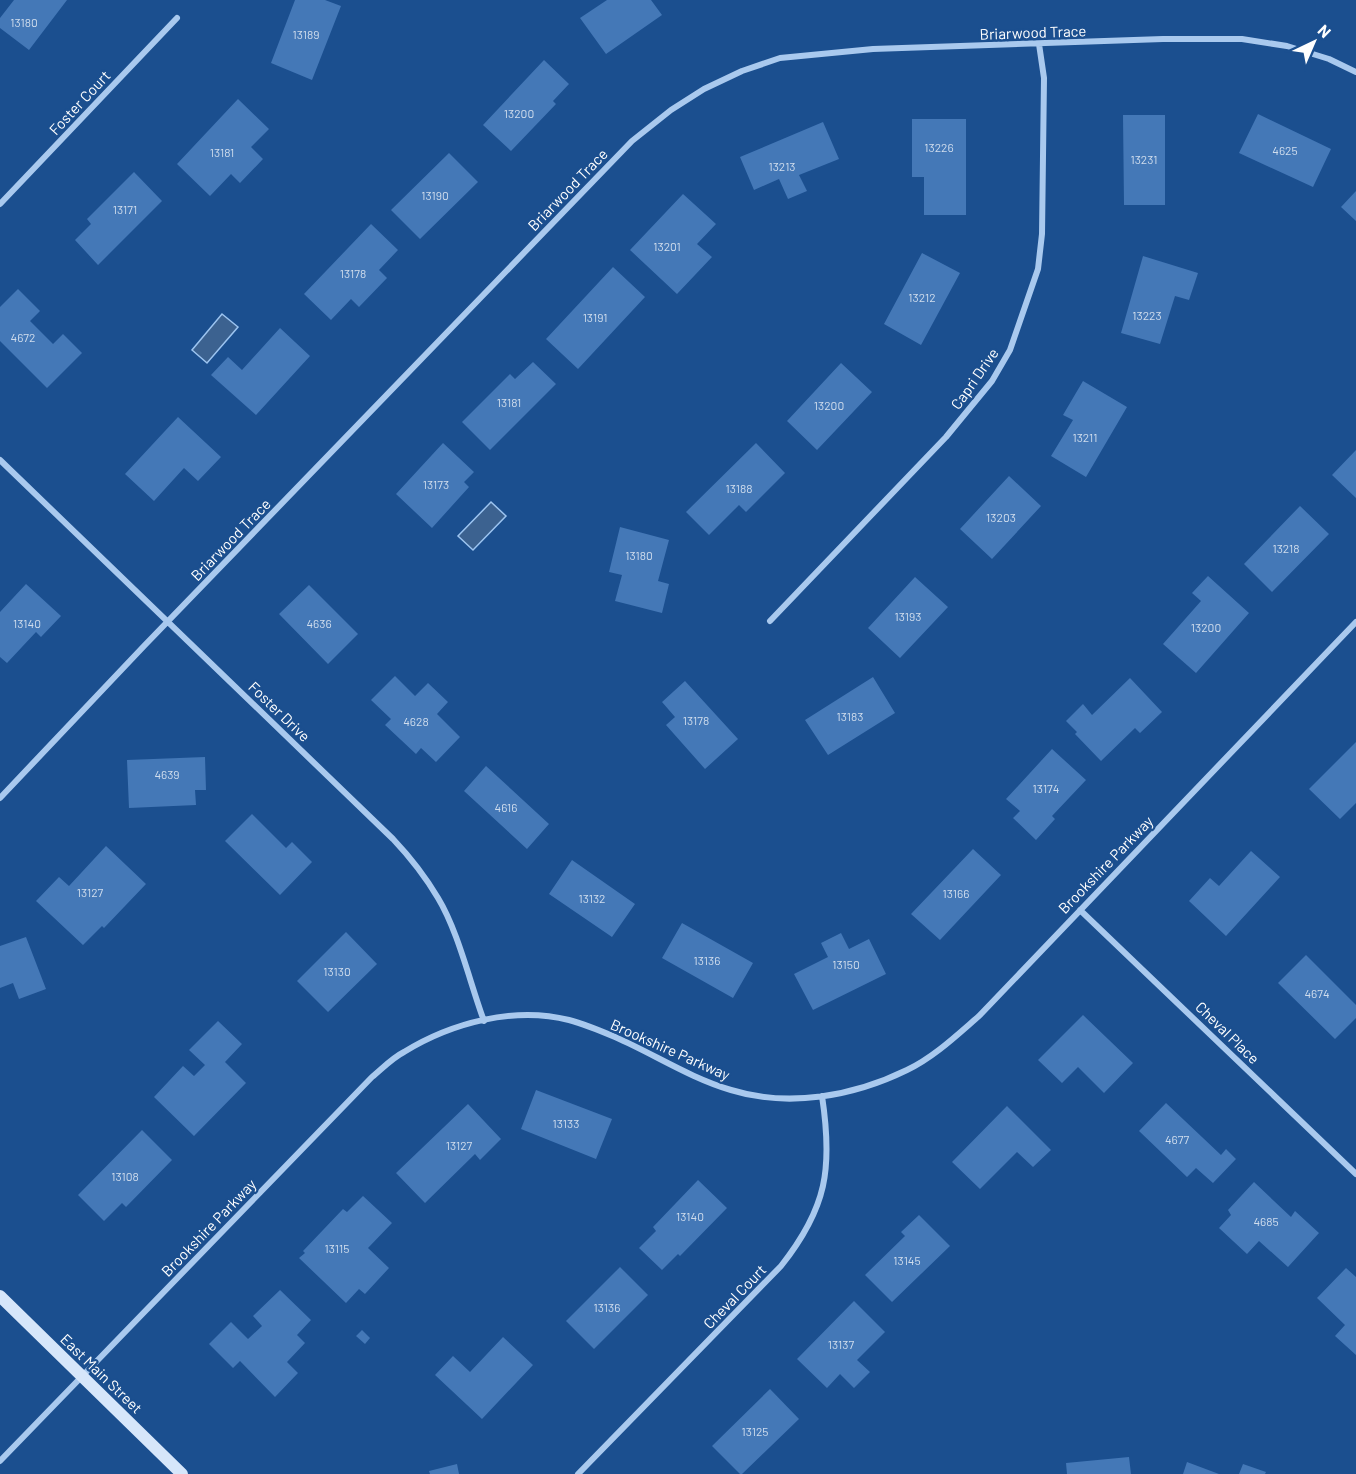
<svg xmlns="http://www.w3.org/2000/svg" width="1356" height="1474" font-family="Barlow,sans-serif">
<rect width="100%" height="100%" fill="#1b4f8f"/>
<!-- water -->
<path fill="#3c6290" stroke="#9cc4f0" stroke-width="1.5" d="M 222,314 L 238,327 L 207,363 L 192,350 Z
M 491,502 L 506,516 L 473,550 L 458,536 Z"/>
<!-- building -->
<path fill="#4478b7" d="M 14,0 L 67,0 L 29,50 L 0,28 L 0,18 Z
M 295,0 L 325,0 L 341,6 L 312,80 L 271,63 Z
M 607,0 L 651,0 L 662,15 L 606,54 L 580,18 Z
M 544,60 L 569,84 L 553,101 L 556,104 L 511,151 L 483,125 Z
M 238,99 L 269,129 L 251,147 L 263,159 L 240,183 L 231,174 L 210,196 L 177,164 Z
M 1258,114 L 1331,149 L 1313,187 L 1239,153 Z
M 1123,115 L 1165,115 L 1165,205 L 1124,205 Z
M 912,119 L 966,119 L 966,215 L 924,215 L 924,177 L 912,177 Z
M 823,122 L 839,159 L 799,175 L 807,191 L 788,199 L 779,179 L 754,190 L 740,157 Z
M 449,153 L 478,182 L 420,239 L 391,210 Z
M 134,172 L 162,201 L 98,265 L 75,240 L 91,224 L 87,219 Z
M 1356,191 L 1356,221 L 1341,207 Z
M 683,194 L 716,224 L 697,244 L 712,257 L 677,294 L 630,250 Z
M 371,224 L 398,250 L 379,270 L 387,278 L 359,307 L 351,299 L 331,320 L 304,294 Z
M 922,253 L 960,273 L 921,345 L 884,324 Z
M 1143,256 L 1198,273 L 1189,300 L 1175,296 L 1160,344 L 1121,333 Z
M 613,267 L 645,297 L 578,369 L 546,339 Z
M 18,289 L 40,311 L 30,321 L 53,344 L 63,334 L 82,353 L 47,388 L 0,341 L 0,307 Z
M 280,328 L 310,356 L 256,415 L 211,375 L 228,357 L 242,370 Z
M 533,362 L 556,384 L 490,450 L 462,422 L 510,374 L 515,379 Z
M 841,363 L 872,392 L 817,450 L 787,421 Z
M 1083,381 L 1127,407 L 1086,477 L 1051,456 L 1073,420 L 1063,415 Z
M 178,417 L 221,457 L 198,481 L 184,468 L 154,501 L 125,474 Z
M 443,443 L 474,472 L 464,482 L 469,487 L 432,528 L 396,494 Z
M 756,443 L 785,473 L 746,512 L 739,505 L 709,535 L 686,512 Z
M 1356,450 L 1356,498 L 1332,475 Z
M 1009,476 L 1041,506 L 992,559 L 960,529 Z
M 1300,506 L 1329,534 L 1272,592 L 1244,564 Z
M 620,527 L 669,540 L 658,581 L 669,584 L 662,613 L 615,601 L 622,575 L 609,572 Z
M 1208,576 L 1249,613 L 1196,673 L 1163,644 L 1201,601 L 1192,593 Z
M 915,577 L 948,607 L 900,658 L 868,628 Z
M 26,584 L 61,616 L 41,637 L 36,632 L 7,663 L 0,657 L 0,612 Z
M 309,585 L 358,634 L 328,664 L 279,614 Z
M 395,676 L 415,696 L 428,683 L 448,702 L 437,714 L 460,737 L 436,762 L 421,748 L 416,754 L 385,725 L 391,719 L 371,700 Z
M 873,677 L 895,713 L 828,755 L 805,720 Z
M 1130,678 L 1162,712 L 1140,733 L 1135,728 L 1101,761 L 1075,734 L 1077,732 L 1066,721 L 1083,704 L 1092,715 Z
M 685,681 L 738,739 L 705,769 L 666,725 L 675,717 L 662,702 Z
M 1356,742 L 1356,803 L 1340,819 L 1309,789 Z
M 1052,749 L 1086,780 L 1052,816 L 1055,819 L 1036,840 L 1013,818 L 1020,811 L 1006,799 Z
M 205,757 L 206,790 L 195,790 L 196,805 L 129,808 L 127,760 Z
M 486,766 L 549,824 L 527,849 L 464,791 Z
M 252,814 L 286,848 L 292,842 L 312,862 L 280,895 L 225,841 Z
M 106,846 L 146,884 L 104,928 L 102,926 L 83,945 L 36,901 L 59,877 L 69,886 Z
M 973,849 L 1001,875 L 940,940 L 911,914 Z
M 1251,851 L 1280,877 L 1226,936 L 1189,901 L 1210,878 L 1219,886 Z
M 572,860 L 635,904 L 612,937 L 549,894 Z
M 682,923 L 753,963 L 733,998 L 662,958 Z
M 346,932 L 377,964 L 328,1012 L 297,981 Z
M 841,933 L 849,949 L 869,939 L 886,974 L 813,1010 L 794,974 L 828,957 L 821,943 Z
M 26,937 L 46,989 L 19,999 L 13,983 L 0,988 L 0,946 Z
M 1306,955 L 1356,1005 L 1356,1018 L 1335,1039 L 1278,983 Z
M 1083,1015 L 1133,1063 L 1104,1093 L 1078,1067 L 1062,1083 L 1038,1060 Z
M 218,1021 L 242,1044 L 225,1062 L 246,1083 L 194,1136 L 154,1097 L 183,1066 L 194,1076 L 205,1065 L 189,1050 Z
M 536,1090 L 612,1119 L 596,1159 L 521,1129 Z
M 1166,1103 L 1221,1155 L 1226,1149 L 1236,1159 L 1213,1183 L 1196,1168 L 1187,1177 L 1139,1131 Z
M 468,1104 L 501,1139 L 480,1160 L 475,1154 L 425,1203 L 396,1173 Z
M 1007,1106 L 1051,1150 L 1033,1167 L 1017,1152 L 980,1189 L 952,1162 Z
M 142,1130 L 172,1160 L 126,1207 L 122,1203 L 104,1221 L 78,1195 Z
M 698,1180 L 727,1208 L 680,1256 L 678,1254 L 662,1270 L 639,1248 L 656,1231 L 653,1227 Z
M 1254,1182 L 1291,1217 L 1295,1211 L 1319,1233 L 1288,1267 L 1259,1241 L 1247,1254 L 1219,1228 L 1231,1215 L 1228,1210 Z
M 363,1196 L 392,1223 L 368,1248 L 389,1268 L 365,1294 L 359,1289 L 346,1303 L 299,1258 L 305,1253 L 303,1251 L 343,1209 L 347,1212 Z
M 919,1215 L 950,1246 L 892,1302 L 865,1275 L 905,1236 L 901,1232 Z
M 620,1267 L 648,1295 L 594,1349 L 566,1321 Z
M 1346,1268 L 1356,1277 L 1356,1355 L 1335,1336 L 1345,1325 L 1317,1298 Z
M 280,1290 L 311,1320 L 297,1335 L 305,1343 L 287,1362 L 298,1373 L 275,1397 L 240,1361 L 233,1368 L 209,1344 L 231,1322 L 248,1339 L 262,1326 L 253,1316 Z
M 854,1301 L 885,1332 L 857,1360 L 870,1372 L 854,1388 L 840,1374 L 827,1388 L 797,1359 Z
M 362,1330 L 370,1338 L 365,1344 L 356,1336 Z
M 503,1337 L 533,1365 L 482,1419 L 435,1375 L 453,1356 L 470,1372 Z
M 770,1389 L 799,1419 L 742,1474 L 740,1474 L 712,1446 Z
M 1129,1457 L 1131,1474 L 1067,1474 L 1066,1463 Z
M 1187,1462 L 1219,1474 L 1183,1474 Z
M 457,1464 L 459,1474 L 430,1474 L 429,1471 Z
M 1243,1464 L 1266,1472 L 1265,1474 L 1239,1474 Z"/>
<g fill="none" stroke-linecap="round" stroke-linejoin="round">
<!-- minor -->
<path stroke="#a9c9ee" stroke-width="6" d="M 0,204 L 177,18
M 0,460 L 393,839 C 410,857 425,876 438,898 C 458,931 470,983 484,1021
M 770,621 L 946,437 L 992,381 L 1010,350 L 1038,269 L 1042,234 L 1044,78 L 1039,44
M 0,798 L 144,646 L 632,141 L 671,110 L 704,89 L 742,71 L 780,58 L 873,49 L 1163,39 L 1242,39 L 1287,46 L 1329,59 L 1356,72
M 1080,910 L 1356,1174
M 0,1461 L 372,1077 C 382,1069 392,1058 404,1052 C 451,1023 514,1006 569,1020 C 584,1024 601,1031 615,1037 C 654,1054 690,1078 731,1090 C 789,1108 854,1096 907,1070 C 934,1057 957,1035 979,1016 L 1356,622
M 578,1474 L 781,1266 C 827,1208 833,1168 822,1096"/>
<!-- secondary -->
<path stroke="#d6e6fa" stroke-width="12" d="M 0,1296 L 182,1474"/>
</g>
<g text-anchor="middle" stroke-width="4.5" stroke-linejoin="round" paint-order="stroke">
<!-- number labels -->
<g font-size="12" fill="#d0dded">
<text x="24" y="27">13180</text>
<text x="306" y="39">13189</text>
<text x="519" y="118">13200</text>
<text x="939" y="152">13226</text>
<text x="1285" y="155">4625</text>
<text x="222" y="157">13181</text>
<text x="1144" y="164">13231</text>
<text x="782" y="171">13213</text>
<text x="435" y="200">13190</text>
<text x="125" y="214">13171</text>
<text x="667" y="251">13201</text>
<text x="353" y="278">13178</text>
<text x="922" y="302">13212</text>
<text x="1147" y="320">13223</text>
<text x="595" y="322">13191</text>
<text x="23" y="342">4672</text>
<text x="509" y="407">13181</text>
<text x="829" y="410">13200</text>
<text x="1085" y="442">13211</text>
<text x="436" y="489">13173</text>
<text x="739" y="493">13188</text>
<text x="1001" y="522">13203</text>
<text x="1286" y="553">13218</text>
<text x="639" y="560">13180</text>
<text x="908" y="621">13193</text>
<text x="27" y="628">13140</text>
<text x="319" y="628">4636</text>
<text x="1206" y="632">13200</text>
<text x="850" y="721">13183</text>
<text x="696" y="725">13178</text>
<text x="416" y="726">4628</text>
<text x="167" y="779">4639</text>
<text x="1046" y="793">13174</text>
<text x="506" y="812">4616</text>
<text x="90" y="897">13127</text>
<text x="956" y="898">13166</text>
<text x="592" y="903">13132</text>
<text x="707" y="965">13136</text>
<text x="846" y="969">13150</text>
<text x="337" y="976">13130</text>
<text x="1317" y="998">4674</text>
<text x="566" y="1128">13133</text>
<text x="1177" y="1144">4677</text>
<text x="459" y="1150">13127</text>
<text x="125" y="1181">13108</text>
<text x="690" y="1221">13140</text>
<text x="1266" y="1226">4685</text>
<text x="337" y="1253">13115</text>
<text x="907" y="1265">13145</text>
<text x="607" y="1312">13136</text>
<text x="841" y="1349">13137</text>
<text x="755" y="1436">13125</text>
</g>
<!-- street labels -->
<g font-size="15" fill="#fff" stroke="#1b4f8f">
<text transform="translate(1033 33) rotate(-2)" y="5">Briarwood Trace</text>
<text transform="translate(80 103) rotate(-47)" y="5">Foster Court</text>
<text transform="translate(568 190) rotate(-46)" y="5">Briarwood Trace</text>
<text transform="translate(975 379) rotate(-55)" y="5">Capri Drive</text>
<text transform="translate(231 540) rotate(-46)" y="5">Briarwood Trace</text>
<text transform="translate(279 712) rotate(44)" y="5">Foster Drive</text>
<text transform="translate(1106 865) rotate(-46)" y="5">Brookshire Parkway</text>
<text transform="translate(1227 1033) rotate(44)" y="5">Cheval Place</text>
<text transform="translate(670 1050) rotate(24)" y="5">Brookshire Parkway</text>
<text transform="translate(209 1228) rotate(-46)" y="5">Brookshire Parkway</text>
<text transform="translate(735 1297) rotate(-46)" y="5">Cheval Court</text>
<text transform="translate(101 1374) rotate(44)" y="5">East Main Street</text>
</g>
</g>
<!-- north arrow -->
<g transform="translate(1314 42) rotate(44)" stroke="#1b4f8f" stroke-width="4.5" paint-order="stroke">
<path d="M0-4.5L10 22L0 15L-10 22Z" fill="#ffffff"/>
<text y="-9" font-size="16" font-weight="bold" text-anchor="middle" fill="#ffffff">N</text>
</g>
</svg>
